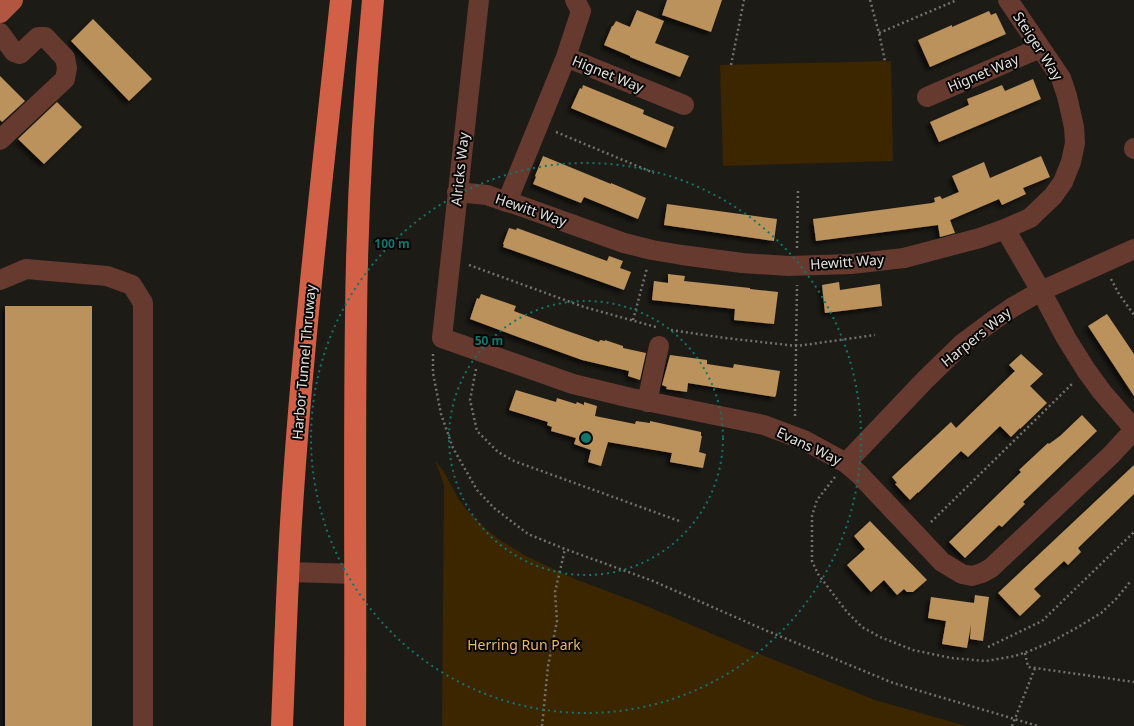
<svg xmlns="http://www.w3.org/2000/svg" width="1134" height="726" font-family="'Noto Sans',sans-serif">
<defs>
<filter id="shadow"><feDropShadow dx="-3.5" dy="3.5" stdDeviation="2" flood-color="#0009"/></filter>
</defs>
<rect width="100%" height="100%" fill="#1d1b16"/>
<!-- green -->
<path fill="#3c2600" d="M 891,61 L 893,161 L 723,166 L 720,65 Z
M 435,460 L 444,472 L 458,498 L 467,510 L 488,531 L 500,540 L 526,556 L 575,579 L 644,605 L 772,659 L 875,700 L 966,726 L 442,726 L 444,485 Z"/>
<!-- building -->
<path fill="#bc925b" filter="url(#shadow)" d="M 667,0 L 722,0 L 711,32 L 662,15 Z
M 637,10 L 664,21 L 655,43 L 689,56 L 680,77 L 630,57 L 630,56 L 604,45 L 612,26 L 613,26 L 616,21 L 630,27 Z
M 989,11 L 991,15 L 996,13 L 1006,34 L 930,67 L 918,40 L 952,25 L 952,27 Z
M 93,19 L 152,79 L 129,101 L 71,41 Z
M 0,76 L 25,101 L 2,122 L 0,120 Z
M 1033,79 L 1041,99 L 939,142 L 930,122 L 969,105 L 967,99 L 980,94 L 1002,85 L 1005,91 Z
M 583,85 L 644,110 L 643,114 L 674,127 L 666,148 L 571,108 L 580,88 L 582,89 Z
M 57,102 L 82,127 L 44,164 L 18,139 Z
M 543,156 L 611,184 L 611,183 L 646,198 L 638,219 L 584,197 L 581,203 L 533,184 L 536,177 L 535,176 Z
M 1041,156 L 1050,177 L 1023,188 L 1026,194 L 1002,205 L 999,199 L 950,220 L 955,233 L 940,237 L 938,225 L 816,241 L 813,219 L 932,203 L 935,202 L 934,198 L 940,196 L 942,199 L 959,192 L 952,176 L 984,162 L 990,178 Z
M 667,204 L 777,219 L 774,241 L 664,225 Z
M 509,228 L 516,230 L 517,228 L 607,261 L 609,256 L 623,261 L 620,268 L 631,272 L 624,290 L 503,247 L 504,245 L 503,244 Z
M 668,274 L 685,276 L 684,281 L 750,288 L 750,289 L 778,292 L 774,324 L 734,320 L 735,309 L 652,300 L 654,281 L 668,283 Z
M 839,282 L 840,290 L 880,284 L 882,306 L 825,313 L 822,285 Z
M 481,294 L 516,306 L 514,311 L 556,327 L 599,342 L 600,340 L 605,341 L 605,340 L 623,346 L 623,348 L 646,353 L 640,380 L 628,376 L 629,371 L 582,360 L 521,338 L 470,319 L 477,298 L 479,299 Z
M 5,306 L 92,306 L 92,726 L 5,726 Z
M 1107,314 L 1134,354 L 1134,396 L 1088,326 Z
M 1021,354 L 1043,374 L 1030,386 L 1047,403 L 1020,429 L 1020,428 L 1011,437 L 1000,426 L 968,457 L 961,451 L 918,493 L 918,492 L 910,500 L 895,484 L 897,483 L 892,477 L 951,422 L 956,428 L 1015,371 L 1009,365 Z
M 670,355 L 707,360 L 707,364 L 733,368 L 734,364 L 780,371 L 776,395 L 775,397 L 688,383 L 687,392 L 666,389 L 667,387 L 662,385 Z
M 516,390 L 556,402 L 557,398 L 576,404 L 577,402 L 584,405 L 584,402 L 597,406 L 595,416 L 635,424 L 636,421 L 650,423 L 650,421 L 701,432 L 701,436 L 702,436 L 699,452 L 706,454 L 703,468 L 670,462 L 672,453 L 608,442 L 601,466 L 588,462 L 591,450 L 574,444 L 576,438 L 551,431 L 552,427 L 547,425 L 548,422 L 509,410 Z
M 1082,415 L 1097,431 L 1023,502 L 1025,504 L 1002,527 L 999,525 L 965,558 L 949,542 L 1021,472 L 1019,470 L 1048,443 L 1049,444 L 1060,436 Z
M 1134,465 L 1134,494 L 1078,548 L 1081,552 L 1068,565 L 1064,561 L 1034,589 L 1041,596 L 1020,616 L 998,593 Z
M 870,521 L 927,580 L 913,592 L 907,592 L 904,589 L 897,595 L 884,580 L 871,592 L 847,565 L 865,549 L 854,536 Z
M 975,595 L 989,597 L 983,641 L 970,639 L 971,624 L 967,648 L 942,644 L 946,621 L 928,618 L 931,597 L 974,603 Z"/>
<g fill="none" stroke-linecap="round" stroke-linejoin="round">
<!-- path -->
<path stroke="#73716d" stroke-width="2.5" stroke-dasharray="2 3" stroke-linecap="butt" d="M 870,0 L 879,33 L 885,61
M 879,33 L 957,0
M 731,65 L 744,0
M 556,132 L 654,173
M 797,248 L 798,190
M 469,265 L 584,307 L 656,327
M 1111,279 L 1119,294 L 1134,315
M 633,320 L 647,268
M 671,330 L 725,338 L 797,346 L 875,335
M 433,354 L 433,373 L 441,414 L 453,448 L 477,490 L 494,508 L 528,534 L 565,549 L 653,581 L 765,630 L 893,683 L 1038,726
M 476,369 L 470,400 L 477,431 L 498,452 L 514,461 L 682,522
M 795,416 L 797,285
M 835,477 L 817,500 L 812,516 L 812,561 L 818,574 L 830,590 L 847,612 L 862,627 L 880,637 L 913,650 L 951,658 L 986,661 L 1015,656 L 1032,650 L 1053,641 L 1078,627 L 1101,613 L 1116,599 L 1130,582
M 931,522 L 1073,383
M 988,647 L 1042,621 L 1134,532
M 1025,653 L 1028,667 L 1134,682
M 542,726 L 548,666 L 557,621 L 555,592 L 565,549
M 1012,726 L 1035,668"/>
<!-- minor -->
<path stroke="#673a30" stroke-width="20" d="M 479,0 L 442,338 L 573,384 L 631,398 L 764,425 L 804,440 L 846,463 L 859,474 L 942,562 L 962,574 L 972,576 L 982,573 L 991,568 L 1111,455 L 1134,430
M 0,33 L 14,52 L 20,54 L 38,37 L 45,37 L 65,58 L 67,68 L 65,79 L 0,140
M 566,57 L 684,105
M 927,97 L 1040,48
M 1134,148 L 1134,149
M 457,192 L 487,195 L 507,202 L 515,204 L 624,243 L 652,250 L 682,255 L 742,263 L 789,266 L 851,264 L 904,258 L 980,238 L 1005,229 L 1030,218 L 1053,196 L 1063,182 L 1071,162 L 1075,143 L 1074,127 L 1067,96 L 1061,78 L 1008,0
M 507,202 L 566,57 L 581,11 L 575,0
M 1005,229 L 1041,291 L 1066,338 L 1086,370 L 1102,392 L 1134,429
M 0,280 L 26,269 L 107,276 L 132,285 L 143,303 L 143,726
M 647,402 L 659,346
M 846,463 L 925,380 L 963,343 L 994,320 L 1013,307 L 1041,291 L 1134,249
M 289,572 L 355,574"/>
<!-- major -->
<path stroke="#b35641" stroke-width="22" d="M 0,12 L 12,0"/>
<!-- highway -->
<path stroke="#d16047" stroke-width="22" d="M 282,726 C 285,653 287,580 292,507 C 303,337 323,169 341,0
M 355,726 C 356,590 354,453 356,317 C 357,211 363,105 373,0"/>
</g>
<!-- distance rings -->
<g fill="none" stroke="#0f766e" stroke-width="2" stroke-dasharray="2 4">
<circle cx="586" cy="438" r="137"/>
<circle cx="586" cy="438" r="275"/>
</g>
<g text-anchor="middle" stroke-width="4" stroke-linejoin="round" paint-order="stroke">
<!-- street labels -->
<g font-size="14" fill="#e1dfdc" stroke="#070605">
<text transform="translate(1038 46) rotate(57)" y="5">Steiger Way</text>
<text transform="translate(983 73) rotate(-23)" y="5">Hignet Way</text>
<text transform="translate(608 74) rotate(22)" y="5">Hignet Way</text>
<text transform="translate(460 169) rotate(-84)" y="5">Alricks Way</text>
<text transform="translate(531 210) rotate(19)" y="5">Hewitt Way</text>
<text transform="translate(847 262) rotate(-4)" y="5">Hewitt Way</text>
<text transform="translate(976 337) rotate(-39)" y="5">Harpers Way</text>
<text transform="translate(304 362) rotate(-85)" y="5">Harbor Tunnel Thruway</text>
<text transform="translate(809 446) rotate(25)" y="5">Evans Way</text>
</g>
<!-- park labels -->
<g font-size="14" fill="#eab763" stroke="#070605">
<text x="524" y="650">Herring Run Park</text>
</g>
</g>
<circle cx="586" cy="438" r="6" fill="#0f766e" stroke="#070605" stroke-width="2"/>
<g font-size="12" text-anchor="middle" font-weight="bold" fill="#0f766e" stroke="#070605" stroke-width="4" stroke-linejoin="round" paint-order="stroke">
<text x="392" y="248">100 m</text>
<text x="489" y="345">50 m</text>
</g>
</svg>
